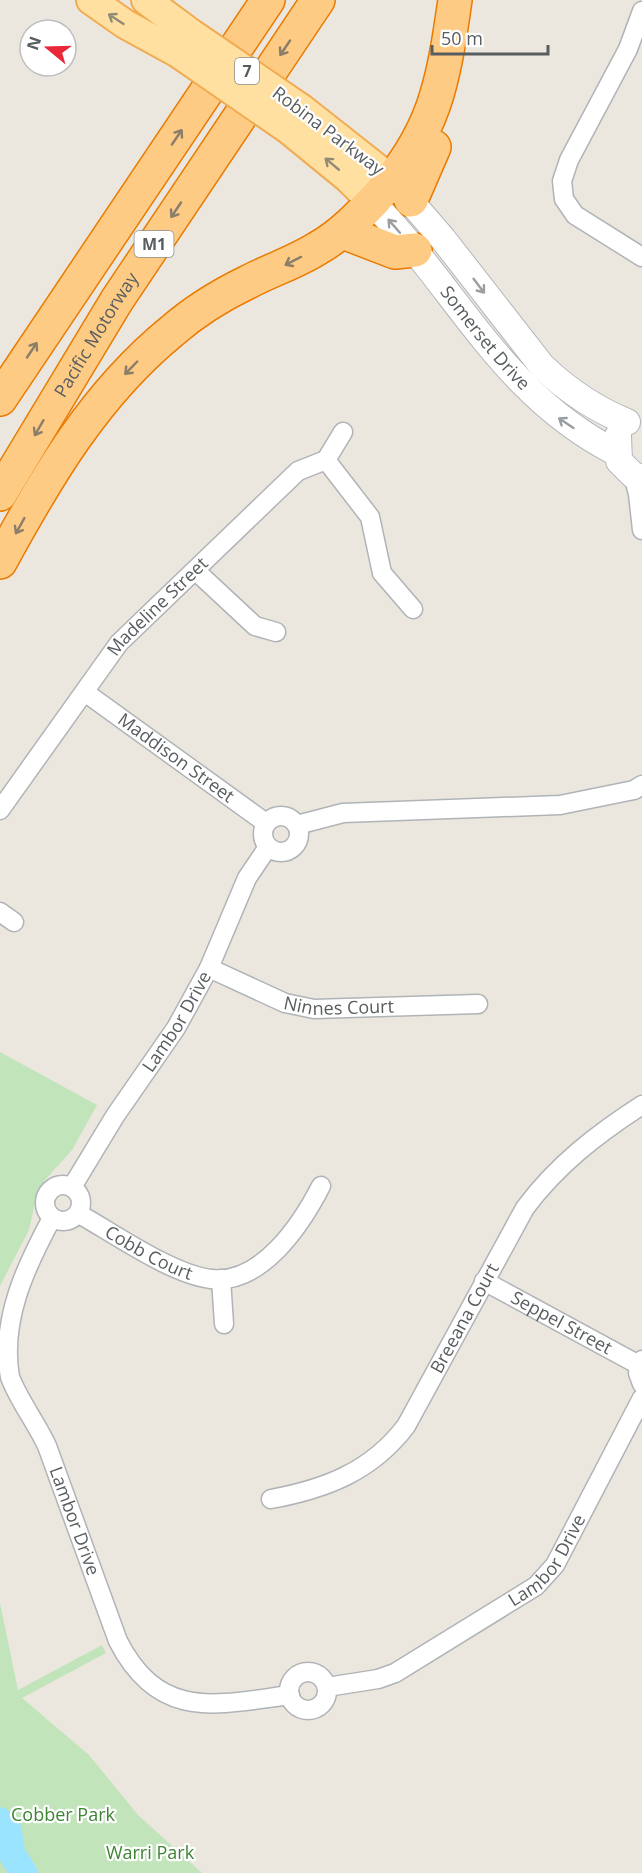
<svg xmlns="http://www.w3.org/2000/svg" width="642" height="1873" font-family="'Open Sans',sans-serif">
<rect width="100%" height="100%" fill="#ebe7df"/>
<!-- green -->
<path fill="#c1e4ba" d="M 0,1052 L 97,1105 L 72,1150 L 45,1180 L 36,1198 L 29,1230 L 0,1286 Z
M 0,1603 L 18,1690 L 102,1645 L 106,1653 L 22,1698 L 89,1755 L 138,1815 L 202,1873 L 0,1873 Z"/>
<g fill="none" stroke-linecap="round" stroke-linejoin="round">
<!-- river -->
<path stroke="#9be4ff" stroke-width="27" d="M 0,1821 L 8,1830 L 12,1854 L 24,1873"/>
<defs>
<g id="street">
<path d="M 642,11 L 628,49 L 569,160 L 562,181 L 564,199 L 575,215 L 642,257"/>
<path d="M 326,460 L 370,517 L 382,573 L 413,609"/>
<path d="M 633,475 L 638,494 L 642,530"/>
<path d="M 196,571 L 255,626 L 276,632"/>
<path id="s1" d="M 86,693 L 266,823"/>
<path id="s2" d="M 0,810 L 119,643 L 298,471 L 326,460 L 343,432"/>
<circle cx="281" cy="834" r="18"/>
<path d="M 297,825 L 343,813 L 560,805 L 634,790 L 642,785"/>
<path d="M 0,912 L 14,922"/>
<path id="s3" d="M 209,968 L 285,1003 L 314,1009 L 478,1004"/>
<circle cx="63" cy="1203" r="18"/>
<path id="s4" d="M 72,1187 L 115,1116 L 176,1028 L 209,968 L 247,878 L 268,847"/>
<path id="s5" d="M 79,1214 C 115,1234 171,1274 211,1279 C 261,1285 301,1225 321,1186"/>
<path id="s6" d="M 52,1218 C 26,1266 0,1320 10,1377 C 19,1401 36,1422 47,1446 L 118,1641 C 159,1721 215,1705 290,1695"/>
<path d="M 221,1279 L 224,1324"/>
<path id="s7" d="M 484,1281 L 639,1365"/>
<path d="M 642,1360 L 638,1373 L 642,1384"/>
<path id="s8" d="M 271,1499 C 325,1489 371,1472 406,1426 L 525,1208 C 557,1165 597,1134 642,1105"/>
<circle cx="308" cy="1691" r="19"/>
<path id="s9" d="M 327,1687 L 378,1679 L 395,1673 L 536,1586 L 555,1565 L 642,1398"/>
</g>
<g id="secondary">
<path d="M 398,187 L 443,239 L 542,366 C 567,390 595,409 627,422"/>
<path id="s10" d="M 372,202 C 457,289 503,396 617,453"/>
<path d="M 618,436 L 619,461 L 633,475 L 642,478"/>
</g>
<path id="primary" d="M 91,0 L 125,24 L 178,53
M 146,0 L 192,34
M 302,109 L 392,180
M 288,129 L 348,178 L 372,202"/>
<g id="highway">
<path d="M 411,200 L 434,147"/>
<path d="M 343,232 L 395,252 L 415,250"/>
<path d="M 0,399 L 268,0"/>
<path id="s11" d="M 0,494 L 117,300 L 318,0"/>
<path d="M 0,562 C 47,476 95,394 172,331 C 195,311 221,295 248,282 C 271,270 296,262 318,248 C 341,235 358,217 376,198 C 435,133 443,84 455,0"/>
</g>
</defs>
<!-- street casing -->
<use href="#street" stroke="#b0b4b7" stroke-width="21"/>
<!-- secondary casing -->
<use href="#secondary" stroke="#b1b6ba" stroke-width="28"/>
<!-- primary casing -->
<use href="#primary" stroke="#f1ab52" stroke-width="32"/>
<!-- highway casing -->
<use href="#highway" stroke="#ea7b00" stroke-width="36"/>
<!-- street -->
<use href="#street" stroke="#fff" stroke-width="18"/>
<!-- secondary -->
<use href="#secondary" stroke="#fff" stroke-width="26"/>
<!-- primary -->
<use href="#primary" stroke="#ffe0a0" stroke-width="28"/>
<!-- highway -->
<use href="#highway" stroke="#fdcb84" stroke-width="33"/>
<defs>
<path id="primary-bridge" d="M 192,34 L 302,109
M 178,53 L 288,129"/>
</defs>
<!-- primary-bridge casing -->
<use href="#primary-bridge" stroke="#f1ab52" stroke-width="32" stroke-linecap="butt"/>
<!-- primary-bridge -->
<use href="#primary-bridge" stroke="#ffe0a0" stroke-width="28"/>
</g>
<!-- one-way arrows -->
<defs><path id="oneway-shaft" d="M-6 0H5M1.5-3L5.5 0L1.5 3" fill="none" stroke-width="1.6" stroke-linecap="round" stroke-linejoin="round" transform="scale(1.5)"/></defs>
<g stroke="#928b76">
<use href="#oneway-shaft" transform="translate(116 19) rotate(-147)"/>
<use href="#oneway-shaft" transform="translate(332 164) rotate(-140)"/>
</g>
<g stroke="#8a7e6b">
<use href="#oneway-shaft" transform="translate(285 48) rotate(124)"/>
<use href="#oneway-shaft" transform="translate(177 137) rotate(-56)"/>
<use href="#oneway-shaft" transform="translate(176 210) rotate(124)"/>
<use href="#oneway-shaft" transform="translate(293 261) rotate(153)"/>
<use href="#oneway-shaft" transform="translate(32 350) rotate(-56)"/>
<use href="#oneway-shaft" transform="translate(131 368) rotate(134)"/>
<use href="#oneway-shaft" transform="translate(39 428) rotate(120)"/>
<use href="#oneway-shaft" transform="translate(20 526) rotate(119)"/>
</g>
<g stroke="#9b9ea0">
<use href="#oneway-shaft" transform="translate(394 226) rotate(-131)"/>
<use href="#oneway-shaft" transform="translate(479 286) rotate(53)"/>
<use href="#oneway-shaft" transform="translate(566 423) rotate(-146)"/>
</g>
<g text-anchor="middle" stroke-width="4.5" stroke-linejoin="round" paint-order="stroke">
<!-- shield labels -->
<g fill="#fff" stroke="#8a8e90" stroke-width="1.5">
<rect x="235" y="58" width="24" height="26" rx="4.5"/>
<rect x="134.5" y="231" width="39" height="26" rx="4.5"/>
</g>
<g font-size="16" font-weight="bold" fill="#585d60">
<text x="247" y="77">7</text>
<text x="154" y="250">M1</text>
</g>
<!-- street labels -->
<g font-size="18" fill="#585d60" stroke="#fff">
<text transform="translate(328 131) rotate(37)" y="6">Robina Parkway</text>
<text dy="6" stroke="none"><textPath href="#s11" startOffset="186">Pacific Motorway</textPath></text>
<text dy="6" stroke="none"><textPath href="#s10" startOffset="177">Somerset Drive</textPath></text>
<text dy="6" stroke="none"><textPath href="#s2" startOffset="258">Madeline Street</textPath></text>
<text dy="6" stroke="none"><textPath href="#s1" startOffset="111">Maddison Street</textPath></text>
<text dy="6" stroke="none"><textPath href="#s3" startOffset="138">Ninnes Court</textPath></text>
<text dy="6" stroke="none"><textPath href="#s4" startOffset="196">Lambor Drive</textPath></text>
<text dy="6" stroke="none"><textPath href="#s5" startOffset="80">Cobb Court</textPath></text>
<text dy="6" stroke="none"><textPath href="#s8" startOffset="280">Breeana Court</textPath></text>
<text dy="6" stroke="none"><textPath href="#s7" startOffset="88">Seppel Street</textPath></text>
<text dy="6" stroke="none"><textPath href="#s6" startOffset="326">Lambor Drive</textPath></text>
<text dy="6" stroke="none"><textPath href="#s9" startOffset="262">Lambor Drive</textPath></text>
</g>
<!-- park labels -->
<g font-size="18" fill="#3d8434" stroke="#fff">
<text x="63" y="1821">Cobber Park</text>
<text x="150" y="1859">Warri Park</text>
</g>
</g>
<!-- north arrow -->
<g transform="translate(48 48) rotate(289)"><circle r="28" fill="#ffffff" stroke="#bcbebf" stroke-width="1.5"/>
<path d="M0-4.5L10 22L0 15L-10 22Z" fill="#e92738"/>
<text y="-9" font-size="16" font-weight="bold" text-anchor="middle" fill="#585d60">N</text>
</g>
<!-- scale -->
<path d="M432 45v9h116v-9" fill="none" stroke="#585d60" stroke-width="3"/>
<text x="441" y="45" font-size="18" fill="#585d60" stroke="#ffffff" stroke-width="4.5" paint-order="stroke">50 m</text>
</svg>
